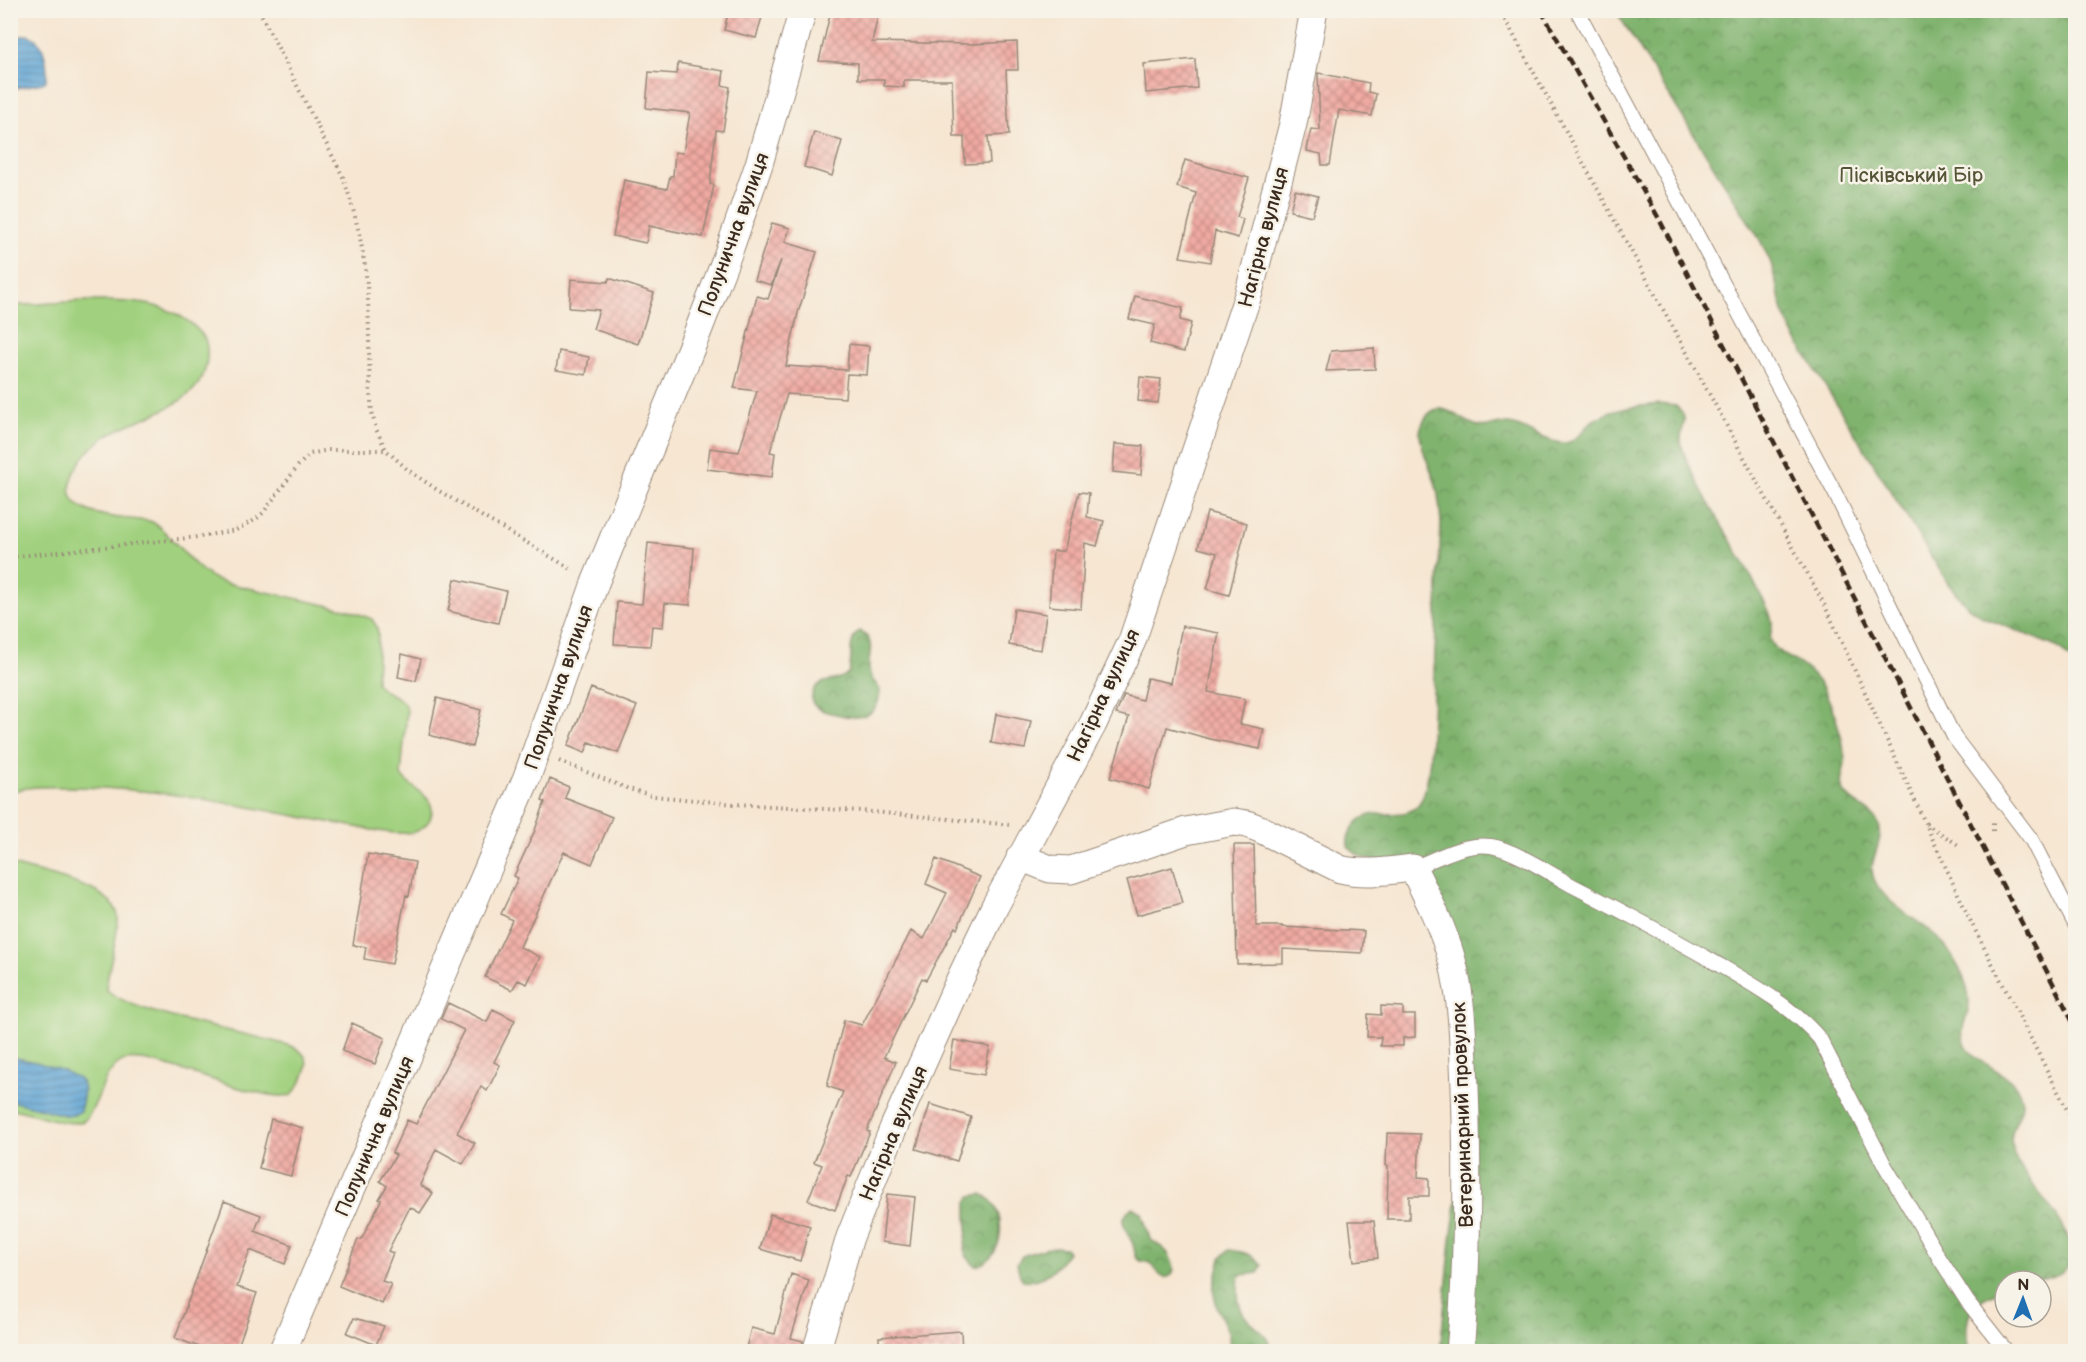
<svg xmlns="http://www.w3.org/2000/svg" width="2086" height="1362" font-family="'Balsamiq Sans',sans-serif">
<defs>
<pattern id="forest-crowns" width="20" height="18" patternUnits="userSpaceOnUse" patternTransform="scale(1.5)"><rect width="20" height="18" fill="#80b36e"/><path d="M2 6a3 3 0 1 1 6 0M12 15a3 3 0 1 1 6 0" fill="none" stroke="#6a925a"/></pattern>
<pattern id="water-rules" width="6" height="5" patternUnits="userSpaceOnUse" patternTransform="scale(1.5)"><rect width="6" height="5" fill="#5da3d3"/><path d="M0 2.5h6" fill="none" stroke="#4e85ab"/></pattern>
<pattern id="building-cross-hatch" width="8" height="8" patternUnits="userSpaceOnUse" patternTransform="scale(1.5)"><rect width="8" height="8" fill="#f0aaa3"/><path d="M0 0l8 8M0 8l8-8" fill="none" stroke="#c48b84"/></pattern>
</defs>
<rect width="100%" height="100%" fill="#f7f3e8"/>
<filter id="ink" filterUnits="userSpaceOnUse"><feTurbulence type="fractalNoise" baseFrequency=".0167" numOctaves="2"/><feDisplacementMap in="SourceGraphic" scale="12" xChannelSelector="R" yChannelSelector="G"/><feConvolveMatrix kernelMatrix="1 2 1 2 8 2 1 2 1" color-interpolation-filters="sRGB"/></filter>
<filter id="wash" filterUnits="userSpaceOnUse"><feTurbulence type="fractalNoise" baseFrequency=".008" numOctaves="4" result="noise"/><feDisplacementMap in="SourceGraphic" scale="24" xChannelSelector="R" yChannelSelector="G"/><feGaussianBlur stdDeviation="1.35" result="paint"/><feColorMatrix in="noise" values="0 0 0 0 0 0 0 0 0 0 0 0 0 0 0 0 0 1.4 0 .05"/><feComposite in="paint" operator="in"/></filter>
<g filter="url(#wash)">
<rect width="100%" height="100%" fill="#f6e6d2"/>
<!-- grass -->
<path fill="#a1d17f" stroke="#6e7e4e" stroke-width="1.5" d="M 81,301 C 121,301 166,298 197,329 C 206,337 208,345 207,357 C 205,409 138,414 105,437 C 88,449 76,463 71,483 C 63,519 127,518 150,521 L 156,524 C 179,543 193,570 221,582 L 349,610 L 372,619 L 377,627 L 378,635 L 376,682 C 384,696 400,692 407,709 L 401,775 C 409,789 437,795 431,816 C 430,822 421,830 415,832 C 398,837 354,826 334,823 C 246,807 160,787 69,787 C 50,787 28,785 11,792 L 11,306 Z
M 10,864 C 36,874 120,885 118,920 C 117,943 108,966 106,989 C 129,1013 232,1030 269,1040 C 279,1043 296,1045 303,1054 C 314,1066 299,1086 292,1095 C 253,1104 142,1045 119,1063 C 100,1077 100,1105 84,1121 C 64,1128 32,1111 11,1109 Z"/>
<!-- forest -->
<path fill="url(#forest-crowns)" stroke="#5e6e46" stroke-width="1.5" d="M 1616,11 L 2075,11 L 2075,675 L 2071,660 L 2059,648 L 1983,617 L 1968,607 L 1949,585 L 1794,336 L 1783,312 L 1771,263 L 1760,240 Z
M 1659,404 L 1676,406 C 1692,422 1680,424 1681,440 C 1681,450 1687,461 1692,471 C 1711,512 1738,549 1758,590 C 1763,600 1772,613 1772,625 C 1772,631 1769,635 1771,641 C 1777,654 1794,659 1805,668 C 1812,673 1818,681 1823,688 C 1833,706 1844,740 1845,761 C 1845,770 1839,779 1842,787 C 1848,804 1869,807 1877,821 C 1888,840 1866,859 1874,879 C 1889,912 1929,921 1948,950 C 1958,965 1970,985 1969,1004 C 1968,1017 1959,1029 1964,1041 C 1975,1067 2013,1070 2021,1097 C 2027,1117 2001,1127 2016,1159 C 2030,1189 2074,1223 2071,1257 C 2069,1283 2023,1281 2005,1281 L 2005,1290 C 1970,1299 1962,1317 1969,1351 L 1440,1351 L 1451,1240 L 1457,1197 L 1472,1150 L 1428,883 L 1358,855 L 1348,847 C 1347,839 1349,835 1352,829 C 1367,802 1398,823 1416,807 C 1427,797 1428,772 1430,758 L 1441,523 C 1440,509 1439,495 1435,482 C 1430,466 1421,451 1420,434 C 1420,427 1422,423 1426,417 C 1441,396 1461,422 1478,426 C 1491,429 1498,421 1514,425 C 1529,429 1544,441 1561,443 C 1579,444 1583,425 1597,418 C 1615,408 1638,406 1659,404 Z
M 859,631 C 880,642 865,655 870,674 C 871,680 877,684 880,690 C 879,719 859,720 836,714 C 829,713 819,711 814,705 C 810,701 812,693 815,688 C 823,678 840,682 849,673 C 853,659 847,641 859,631 Z
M 982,1194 C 1009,1206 1006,1261 975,1266 L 967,1257 L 964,1249 L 967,1232 L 967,1202 L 971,1196 Z
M 1132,1207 L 1142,1213 L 1150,1239 C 1164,1249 1170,1251 1174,1269 L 1172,1275 C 1169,1277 1166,1278 1163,1277 C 1157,1275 1156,1266 1150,1263 C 1146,1261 1141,1263 1137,1258 C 1134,1255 1135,1249 1133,1245 C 1129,1229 1114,1225 1132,1207 Z
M 1055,1247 L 1065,1248 L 1068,1252 C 1057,1268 1044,1283 1023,1280 L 1020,1276 L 1017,1264 L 1022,1256 L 1039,1250 Z
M 1229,1250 C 1242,1251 1254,1254 1262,1265 L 1258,1273 L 1241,1275 C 1237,1281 1238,1287 1238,1294 C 1240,1329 1267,1323 1271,1351 L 1230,1351 L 1229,1335 L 1217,1307 L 1213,1289 L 1221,1258 Z"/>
<!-- water -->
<path fill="url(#water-rules)" stroke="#4c6678" stroke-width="1.5" d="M 27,35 C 44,38 49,66 46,81 L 43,83 L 11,89 L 11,38 Z
M 11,1057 C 25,1059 74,1070 82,1083 C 86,1090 82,1103 80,1111 L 74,1115 L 68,1116 L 11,1101 Z"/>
<g id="blocks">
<!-- building -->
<path fill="url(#building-cross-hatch)" d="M 729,10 L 764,10 L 756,38 L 724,30 Z
M 831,10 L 859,10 L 878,15 L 872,42 L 971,44 L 1017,42 L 1018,70 L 1006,70 L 1009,135 L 988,136 L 990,163 L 965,164 L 964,137 L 954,137 L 952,80 L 904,80 L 904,87 L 884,86 L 884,79 L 858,79 L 858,63 L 819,61 Z
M 1195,59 L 1197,88 L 1146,93 L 1144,64 Z
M 678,63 L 724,71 L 722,85 L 730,87 L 723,131 L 716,130 L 710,184 L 714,185 L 703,237 L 649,226 L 646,243 L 613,236 L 624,180 L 667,189 L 670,176 L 673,176 L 675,152 L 683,153 L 690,113 L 646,108 L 649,72 L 677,74 Z
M 1318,73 L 1369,83 L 1368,92 L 1376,94 L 1372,116 L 1339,110 L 1330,165 L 1322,165 L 1321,154 L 1307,151 L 1311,129 L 1320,130 Z
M 814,132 L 842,141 L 832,176 L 804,167 Z
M 1185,160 L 1249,178 L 1237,217 L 1243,219 L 1238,238 L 1215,231 L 1210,262 L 1180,257 L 1196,193 L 1177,187 Z
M 1295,190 L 1318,196 L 1312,216 L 1290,211 Z
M 772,223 L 790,228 L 785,242 L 817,252 L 798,313 L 786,366 L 847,370 L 849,344 L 869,346 L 867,375 L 847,374 L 845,398 L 787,394 L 770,452 L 775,453 L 772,477 L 707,469 L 710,448 L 739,452 L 757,391 L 734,388 L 757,296 L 768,299 L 781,260 L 771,285 L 754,280 Z
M 609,278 L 654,293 L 638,344 L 593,329 L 599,310 L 569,308 L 571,279 L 608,282 Z
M 1135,296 L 1183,308 L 1180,320 L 1191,323 L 1184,352 L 1150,343 L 1155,325 L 1129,319 Z
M 1374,348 L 1375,369 L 1326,371 L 1331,351 Z
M 559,351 L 589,357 L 586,375 L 556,370 Z
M 1140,377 L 1161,379 L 1158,403 L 1138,401 Z
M 1115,444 L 1143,446 L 1141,475 L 1113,472 Z
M 1079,492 L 1089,493 L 1087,517 L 1104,521 L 1097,546 L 1085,543 L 1081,609 L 1049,606 L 1053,551 L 1064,551 Z
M 1207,512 L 1247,523 L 1229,595 L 1207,589 L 1217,553 L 1198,548 Z
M 648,543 L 694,548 L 690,605 L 665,603 L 663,627 L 652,626 L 650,646 L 614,644 L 617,602 L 642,604 Z
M 455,579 L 506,591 L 498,623 L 448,611 Z
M 1014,609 L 1046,614 L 1041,650 L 1009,645 Z
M 1182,626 L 1219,633 L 1208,692 L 1245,699 L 1240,724 L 1264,729 L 1260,749 L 1210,739 L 1167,727 L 1149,789 L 1110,778 L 1129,717 L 1116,714 L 1124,695 L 1142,700 L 1147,678 L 1171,683 Z
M 402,654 L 421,659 L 416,681 L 398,677 Z
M 591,688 L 637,706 L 618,753 L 589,742 L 585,753 L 568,746 Z
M 437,698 L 481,710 L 472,747 L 429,735 Z
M 996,714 L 1031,721 L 1025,749 L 991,743 Z
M 550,779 L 569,787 L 565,798 L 612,817 L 592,864 L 564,852 L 520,947 L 540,957 L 527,984 L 518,980 L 512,990 L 485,977 L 512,920 L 501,914 L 518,878 L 514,876 L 535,830 L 545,802 L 542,801 Z
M 1234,845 L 1254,845 L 1256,926 L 1282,926 L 1282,927 L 1364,931 L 1362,953 L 1283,949 L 1283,963 L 1237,964 Z
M 368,854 L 415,862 L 409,896 L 406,895 L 392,964 L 364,959 L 366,947 L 353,945 Z
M 936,859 L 980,877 L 957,929 L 955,927 L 926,980 L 922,978 L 884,1057 L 896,1062 L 867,1131 L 870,1132 L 851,1177 L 848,1176 L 835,1210 L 808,1200 L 822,1165 L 814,1162 L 843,1092 L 827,1086 L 844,1020 L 862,1025 L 911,931 L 924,939 L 947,893 L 926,884 Z
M 1172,867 L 1182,903 L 1137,915 L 1127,880 Z
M 448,1003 L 487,1022 L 493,1009 L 515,1020 L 494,1062 L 500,1065 L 487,1091 L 481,1087 L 457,1133 L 475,1143 L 463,1164 L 436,1149 L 420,1185 L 433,1193 L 420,1213 L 410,1207 L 388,1251 L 393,1253 L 382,1281 L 391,1284 L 382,1304 L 339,1286 L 358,1239 L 361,1240 L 381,1200 L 379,1199 L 387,1186 L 380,1181 L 396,1155 L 392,1153 L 407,1120 L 416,1124 L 464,1030 L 441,1019 Z
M 1381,1006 L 1403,1007 L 1403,1015 L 1415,1015 L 1415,1037 L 1403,1038 L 1403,1046 L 1380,1046 L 1381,1037 L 1367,1037 L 1368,1014 L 1381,1015 Z
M 352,1023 L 385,1038 L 375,1064 L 342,1051 Z
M 954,1040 L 990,1047 L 984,1075 L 949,1069 Z
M 930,1104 L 971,1117 L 957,1161 L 916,1149 Z
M 271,1119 L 303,1128 L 291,1176 L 259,1168 Z
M 1387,1133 L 1420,1134 L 1418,1177 L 1429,1178 L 1429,1196 L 1409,1196 L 1409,1219 L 1387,1219 L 1388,1166 L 1386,1166 Z
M 887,1194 L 915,1197 L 910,1246 L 882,1242 Z
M 224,1201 L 261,1215 L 255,1231 L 292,1245 L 285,1264 L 250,1250 L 237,1287 L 257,1293 L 237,1349 L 223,1344 L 221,1352 L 213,1352 L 175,1338 Z
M 770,1214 L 810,1226 L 800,1261 L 760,1249 Z
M 1349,1221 L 1374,1221 L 1378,1258 L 1354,1261 Z
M 791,1274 L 809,1280 L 791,1338 L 803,1341 L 801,1352 L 745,1352 L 751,1328 L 775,1334 Z
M 354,1318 L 384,1326 L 376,1345 L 347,1333 Z
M 961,1331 L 962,1352 L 879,1352 L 879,1337 Z"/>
</g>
</g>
<g filter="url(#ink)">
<use href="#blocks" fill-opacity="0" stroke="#988878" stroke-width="1.5"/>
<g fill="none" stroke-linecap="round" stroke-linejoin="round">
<defs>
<path id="lane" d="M 1577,10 L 1835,493 L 1954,737 L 2031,839 L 2076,926
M 1413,868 C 1436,859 1465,842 1491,846 C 1515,850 1551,874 1573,886 C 1620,910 1667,935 1714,962 C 1752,984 1791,1005 1820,1039 L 1884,1164 L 1940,1259 L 1967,1301 L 2007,1352"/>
<path id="street" d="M 1020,857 L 1050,869 L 1071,870 L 1186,831 L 1234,822 L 1247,824 L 1260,829 L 1340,869 C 1364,875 1388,871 1413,868 C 1428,898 1443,928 1452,960 C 1463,1002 1463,1045 1465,1087 C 1468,1175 1468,1264 1460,1352
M 282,1352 L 527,777 L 595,583 L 698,331 L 729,251 L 759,164 L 803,10
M 816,1352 L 850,1237 L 893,1129 L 961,977 L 995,906 L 1093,724 L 1132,641 L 1249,292 L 1293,124 L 1314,10"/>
</defs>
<!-- lane casing -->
<use href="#lane" stroke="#988878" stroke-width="16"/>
<!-- street casing -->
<use href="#street" stroke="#988878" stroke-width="29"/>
<!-- path -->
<path stroke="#988878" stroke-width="4" stroke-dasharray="1.5 4.5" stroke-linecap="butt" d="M 259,10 L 343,177 C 354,209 362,241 366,275 C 371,320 367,367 372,412 L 376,429 L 386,450
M 1498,10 L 1508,25 L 1825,606 L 1971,922 L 2076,1127
M 10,557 L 198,537 L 236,530 L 255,520 L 263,513 L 298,466 L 310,454 L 328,450 L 386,450 L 408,470 L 439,491 L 573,570
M 559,761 L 629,789 L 654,796 L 735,804 L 862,811 L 1012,825
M 1926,824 L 1960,846
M 1993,831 L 1993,820"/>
<!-- lane -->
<use href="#lane" stroke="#fff" stroke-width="14"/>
<!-- street -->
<use href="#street" stroke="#fff" stroke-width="27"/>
<!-- rail -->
<path stroke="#3b2a1e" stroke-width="4.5" stroke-dasharray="9 4.5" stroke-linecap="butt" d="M 1541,10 L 1658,217 L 2076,1028"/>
</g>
</g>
<g text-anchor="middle" stroke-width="5" stroke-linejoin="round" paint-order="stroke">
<!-- park labels -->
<g font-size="20" fill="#545436" stroke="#f7f3e8">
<text x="1911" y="182">Пісківський Бір</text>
</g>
<!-- street labels -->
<g font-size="20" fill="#3b2a1e" stroke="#f7f3e8">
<text transform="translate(733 234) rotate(-70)" y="7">Полунична вулиця</text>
<text transform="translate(1263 237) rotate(-75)" y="7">Нагірна вулиця</text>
<text transform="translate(558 687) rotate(-71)" y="7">Полунична вулиця</text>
<text transform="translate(1103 695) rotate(-65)" y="7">Нагірна вулиця</text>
<text transform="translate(1462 1115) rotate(-92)" y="7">Ветеринарний провулок</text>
<text transform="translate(893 1133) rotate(-67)" y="7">Нагірна вулиця</text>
<text transform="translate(374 1136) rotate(-67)" y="7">Полунична вулиця</text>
</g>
</g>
<!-- margin -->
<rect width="2086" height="1362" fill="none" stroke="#f7f3e8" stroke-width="36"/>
<!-- north arrow -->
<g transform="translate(2023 1299) rotate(1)"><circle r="28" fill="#f7f3e8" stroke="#aca397" stroke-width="1.5"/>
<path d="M0-4.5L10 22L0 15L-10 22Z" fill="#1f6fb2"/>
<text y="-9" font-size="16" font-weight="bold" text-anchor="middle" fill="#3b2a1e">N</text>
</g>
</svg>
